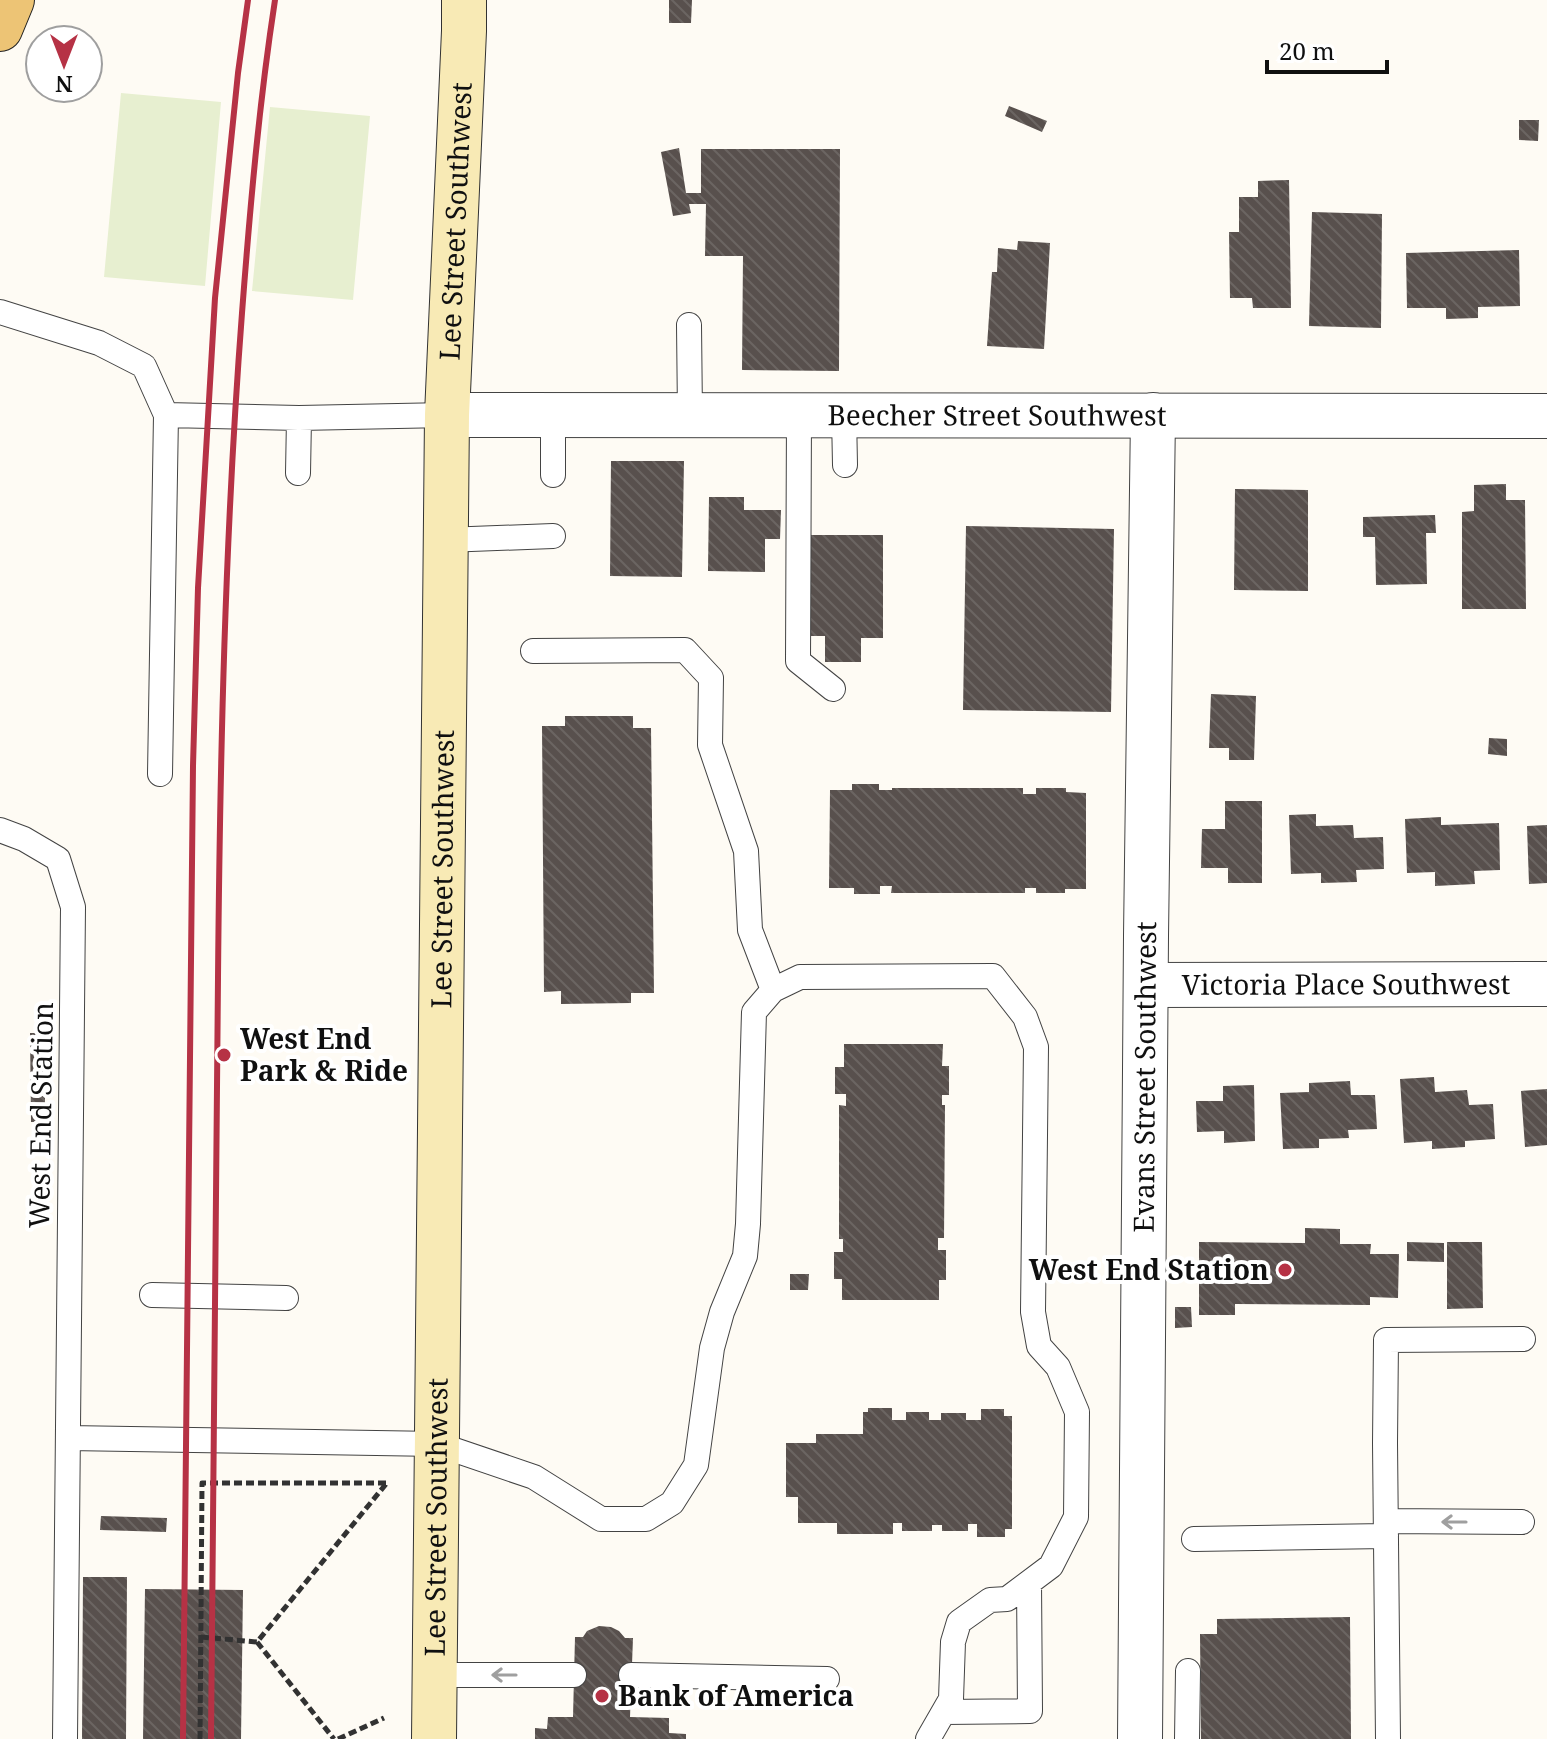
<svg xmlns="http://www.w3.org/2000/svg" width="1547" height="1739" font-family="'Noto Serif',serif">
<defs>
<pattern id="building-back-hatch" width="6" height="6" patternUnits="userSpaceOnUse" patternTransform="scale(2)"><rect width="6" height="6" fill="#58504d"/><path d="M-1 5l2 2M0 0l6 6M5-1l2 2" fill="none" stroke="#6b6562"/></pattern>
</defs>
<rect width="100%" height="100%" fill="#fefbf4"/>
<!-- pitch -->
<path fill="#e7efd0" d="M 121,93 L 221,102 L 205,286 L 104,277 Z
M 270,107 L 370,116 L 353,300 L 252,291 Z"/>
<!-- building -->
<path fill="url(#building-back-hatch)" d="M 669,0 L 692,0 L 691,23 L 669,23 Z
M 1009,106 L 1047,121 L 1042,132 L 1005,116 Z
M 1519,120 L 1539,120 L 1538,141 L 1519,140 Z
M 679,148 L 686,193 L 701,193 L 701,149 L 840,149 L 839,371 L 742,370 L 743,256 L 705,256 L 706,204 L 689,204 L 691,213 L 673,216 L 661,152 Z
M 1289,180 L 1291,308 L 1253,308 L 1252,298 L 1230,298 L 1229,232 L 1239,232 L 1239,197 L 1258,197 L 1258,181 Z
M 1312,212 L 1382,214 L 1381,328 L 1309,326 Z
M 1018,241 L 1050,243 L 1044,349 L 987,346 L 992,272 L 997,272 L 998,248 L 1017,250 Z
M 1519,250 L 1520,306 L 1478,307 L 1478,318 L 1446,319 L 1446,308 L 1407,308 L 1406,253 Z
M 611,461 L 684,461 L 682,577 L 610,576 Z
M 1506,484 L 1506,500 L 1525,500 L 1526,609 L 1462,609 L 1462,512 L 1474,511 L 1474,485 Z
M 1235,489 L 1308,490 L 1308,591 L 1234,590 Z
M 709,497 L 744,497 L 744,510 L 781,510 L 780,539 L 765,539 L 765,572 L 708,571 Z
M 1435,515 L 1436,533 L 1426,533 L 1427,584 L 1376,585 L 1375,537 L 1363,537 L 1363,517 Z
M 966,526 L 1114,529 L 1111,712 L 963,710 Z
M 805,535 L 883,535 L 883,638 L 861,638 L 861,662 L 825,662 L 825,636 L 805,636 Z
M 1211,694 L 1256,696 L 1254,760 L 1229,760 L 1229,748 L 1209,748 Z
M 565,716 L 633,716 L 633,728 L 651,728 L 654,993 L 631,993 L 631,1003 L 561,1004 L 561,991 L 544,992 L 542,726 L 565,726 Z
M 1489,738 L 1507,739 L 1507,756 L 1488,754 Z
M 852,784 L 879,784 L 879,790 L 892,790 L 892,788 L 1023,788 L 1023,794 L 1036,794 L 1036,788 L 1066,788 L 1066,792 L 1086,793 L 1086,889 L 1065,889 L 1065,893 L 1036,893 L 1036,888 L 1025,888 L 1025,893 L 891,893 L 892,886 L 880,886 L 880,894 L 854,894 L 854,888 L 829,888 L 830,790 L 852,790 Z
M 1225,801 L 1262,801 L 1262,883 L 1228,883 L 1228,868 L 1201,868 L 1202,829 L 1225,829 Z
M 1316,814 L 1316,826 L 1353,825 L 1354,838 L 1383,837 L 1384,869 L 1356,870 L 1357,882 L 1321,883 L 1321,873 L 1291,874 L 1289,815 Z
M 1441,817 L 1441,825 L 1499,823 L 1500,870 L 1474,871 L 1475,884 L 1435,886 L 1435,872 L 1407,873 L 1405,819 Z
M 1547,825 L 1547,883 L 1529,884 L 1527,826 Z
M 30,1033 L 45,1033 L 45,1122 L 31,1122 Z
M 844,1044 L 943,1044 L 942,1066 L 949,1066 L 949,1095 L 942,1095 L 942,1105 L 945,1105 L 944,1238 L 938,1238 L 938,1250 L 946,1250 L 946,1280 L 939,1280 L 939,1300 L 842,1300 L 842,1279 L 834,1279 L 834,1252 L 843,1252 L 843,1239 L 839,1239 L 839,1105 L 846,1106 L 846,1094 L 835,1094 L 835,1067 L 844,1067 Z
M 1434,1077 L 1435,1092 L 1467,1090 L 1469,1105 L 1493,1104 L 1495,1139 L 1465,1141 L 1465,1147 L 1432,1149 L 1432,1141 L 1404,1143 L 1400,1079 Z
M 1350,1081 L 1351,1095 L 1375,1095 L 1377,1129 L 1348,1130 L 1349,1138 L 1319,1139 L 1319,1148 L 1283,1149 L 1280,1093 L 1309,1092 L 1309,1083 Z
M 1254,1085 L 1255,1141 L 1224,1143 L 1224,1131 L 1197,1132 L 1196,1101 L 1223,1101 L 1223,1086 Z
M 1547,1089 L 1547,1145 L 1525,1147 L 1521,1091 Z
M 1305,1228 L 1340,1229 L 1340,1244 L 1371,1244 L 1370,1254 L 1399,1254 L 1398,1298 L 1370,1297 L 1370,1305 L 1235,1304 L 1235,1315 L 1199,1315 L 1199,1242 L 1305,1243 Z
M 1407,1242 L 1444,1243 L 1444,1262 L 1407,1261 Z
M 1447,1242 L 1482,1242 L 1483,1308 L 1447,1309 Z
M 790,1274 L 809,1274 L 808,1290 L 790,1290 Z
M 1175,1307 L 1191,1307 L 1192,1327 L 1175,1328 Z
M 868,1408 L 892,1408 L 892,1420 L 906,1420 L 906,1412 L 929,1412 L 929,1420 L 941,1420 L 941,1413 L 966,1413 L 966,1420 L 981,1420 L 981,1409 L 1004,1409 L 1004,1416 L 1012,1416 L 1012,1529 L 1005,1529 L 1005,1537 L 977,1537 L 977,1524 L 968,1524 L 968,1531 L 942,1531 L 942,1525 L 932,1525 L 932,1531 L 902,1531 L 902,1523 L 893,1523 L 893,1534 L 837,1534 L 837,1523 L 798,1523 L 798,1497 L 786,1497 L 786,1443 L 816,1443 L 816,1434 L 863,1434 L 863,1412 L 868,1412 Z
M 101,1516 L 167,1518 L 166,1532 L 100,1530 Z
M 83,1577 L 127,1577 L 126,1739 L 82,1739 Z
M 145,1589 L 243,1590 L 241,1739 L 143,1739 Z
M 1350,1617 L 1351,1739 L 1201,1739 L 1200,1634 L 1217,1634 L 1217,1619 Z
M 599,1626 L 611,1627 L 619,1631 L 625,1638 L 633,1638 L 630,1717 L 669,1718 L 669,1733 L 686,1734 L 686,1739 L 535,1739 L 535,1728 L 547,1729 L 548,1717 L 573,1717 L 575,1637 L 583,1637 L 587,1631 Z"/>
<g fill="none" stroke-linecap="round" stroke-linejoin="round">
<defs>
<path id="lane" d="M 0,312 L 99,343 L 144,366 L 166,415 L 160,774
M 689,325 L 690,415
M 166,415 L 299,418 L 447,415
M 553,415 L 553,475
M 799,415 L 798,661 L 833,689
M 844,415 L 845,465
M 298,473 L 299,418
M 445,540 L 553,536
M 533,651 L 685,650 L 711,678 L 710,745 L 746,851 L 750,930 L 773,990
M 0,830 L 24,839 L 58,859 L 73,907 L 65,1739
M 152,1295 L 286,1298
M 68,1438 L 437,1444 L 534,1477 L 601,1519 L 646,1519 L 672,1503 L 696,1465 L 712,1348 L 722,1312 L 745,1256 L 748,1224 L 754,1012 L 773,990 L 800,977 L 993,976 L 1025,1017 L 1036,1047 L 1033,1312 L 1039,1346 L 1058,1367 L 1077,1412 L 1076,1517 L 1051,1566 L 1007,1599 L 990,1600 L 959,1622 L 953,1642 L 951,1699 L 928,1739
M 1386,1521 L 1522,1522
M 1194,1539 L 1386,1536
M 434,1675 L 574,1675
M 631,1675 L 827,1679
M 944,1712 L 1030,1711 L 1029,1583
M 1187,1739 L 1188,1671
M 1388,1739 L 1385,1443 L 1386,1340 L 1523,1339"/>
<g id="street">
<path id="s1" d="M 447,415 L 1547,416"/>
<path id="s2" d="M 1146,985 L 1547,984"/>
<path id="s3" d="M 1140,1739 L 1146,936 L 1153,415"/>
</g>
<g id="secondary">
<path id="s4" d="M 434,1739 L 447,415 L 464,31 L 464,0"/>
</g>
<path id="primary" d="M 0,29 L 12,0"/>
</defs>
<!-- lane casing -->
<use href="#lane" stroke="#434343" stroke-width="26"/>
<!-- street casing -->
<use href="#street" stroke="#434343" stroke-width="46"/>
<!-- secondary casing -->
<use href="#secondary" stroke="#323232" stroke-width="46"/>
<!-- primary casing -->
<use href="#primary" stroke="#212121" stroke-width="46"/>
<!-- path -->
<path stroke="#323232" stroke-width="5" stroke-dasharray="8 4" stroke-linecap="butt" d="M 201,1637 L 257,1642 L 386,1484
M 257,1642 L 334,1739
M 200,1739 L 202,1483 L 387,1483
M 338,1739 L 384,1718"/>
<!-- lane -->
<use href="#lane" stroke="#fff" stroke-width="24"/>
<!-- street -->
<use href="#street" stroke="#fff" stroke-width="44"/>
<!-- secondary -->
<use href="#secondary" stroke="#f8eab5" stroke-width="44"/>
<!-- primary -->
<use href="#primary" stroke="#edc475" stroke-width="44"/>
<!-- rail -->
<path stroke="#b63245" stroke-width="6" d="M 183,1739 L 193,766 L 198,588 L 215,298 L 238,73 L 248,0
M 211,1739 C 214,1485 216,1231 218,978 C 220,756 225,535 242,313 C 250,208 259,104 275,0"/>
</g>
<!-- one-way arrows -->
<defs><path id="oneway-shaft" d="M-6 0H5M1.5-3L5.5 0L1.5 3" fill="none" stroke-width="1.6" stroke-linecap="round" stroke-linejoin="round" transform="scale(2)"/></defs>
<g stroke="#9f9f9f">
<use href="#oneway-shaft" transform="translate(1454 1522) rotate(-180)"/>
<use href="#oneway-shaft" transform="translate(504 1675) rotate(180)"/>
</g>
<!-- markers -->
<g fill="#b63245" stroke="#fff" stroke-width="3">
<circle cx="224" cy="1055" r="8"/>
<circle cx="1285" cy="1270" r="8"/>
<circle cx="602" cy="1696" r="8"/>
</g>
<g text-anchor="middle" stroke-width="8" stroke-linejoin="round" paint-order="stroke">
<!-- street labels -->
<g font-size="28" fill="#101010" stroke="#fff">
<text dy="10" stroke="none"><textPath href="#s4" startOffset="1518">Lee Street Southwest</textPath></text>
<text dy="10" stroke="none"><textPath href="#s1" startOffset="550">Beecher Street Southwest</textPath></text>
<text dy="10" stroke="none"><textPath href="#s4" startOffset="870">Lee Street Southwest</textPath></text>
<text dy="10" stroke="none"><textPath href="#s2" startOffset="200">Victoria Place Southwest</textPath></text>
<text dy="10" stroke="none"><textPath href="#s3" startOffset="662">Evans Street Southwest</textPath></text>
<text transform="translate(41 1115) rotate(-89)" y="10">West End Station</text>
<text dy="10" stroke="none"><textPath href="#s4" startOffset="222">Lee Street Southwest</textPath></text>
</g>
<!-- poi labels -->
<g font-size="28" font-weight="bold" fill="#101010" stroke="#fff" text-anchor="start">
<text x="240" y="1049">West End<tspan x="240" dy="32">Park &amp; Ride</tspan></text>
<text x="1269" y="1280" text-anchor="end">West End Station</text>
<text x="618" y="1706">Bank of America</text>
</g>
</g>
<!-- north arrow -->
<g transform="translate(64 64) rotate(180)"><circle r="38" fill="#ffffff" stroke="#9f9f9f" stroke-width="2"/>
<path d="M0-6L14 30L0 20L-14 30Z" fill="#b63245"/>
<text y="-12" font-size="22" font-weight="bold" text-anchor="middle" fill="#101010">N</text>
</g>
<!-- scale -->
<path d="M1267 60v12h120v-12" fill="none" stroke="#101010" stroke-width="4"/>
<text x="1279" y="60" font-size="24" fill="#101010" stroke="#ffffff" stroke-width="6" paint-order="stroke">20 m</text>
</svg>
